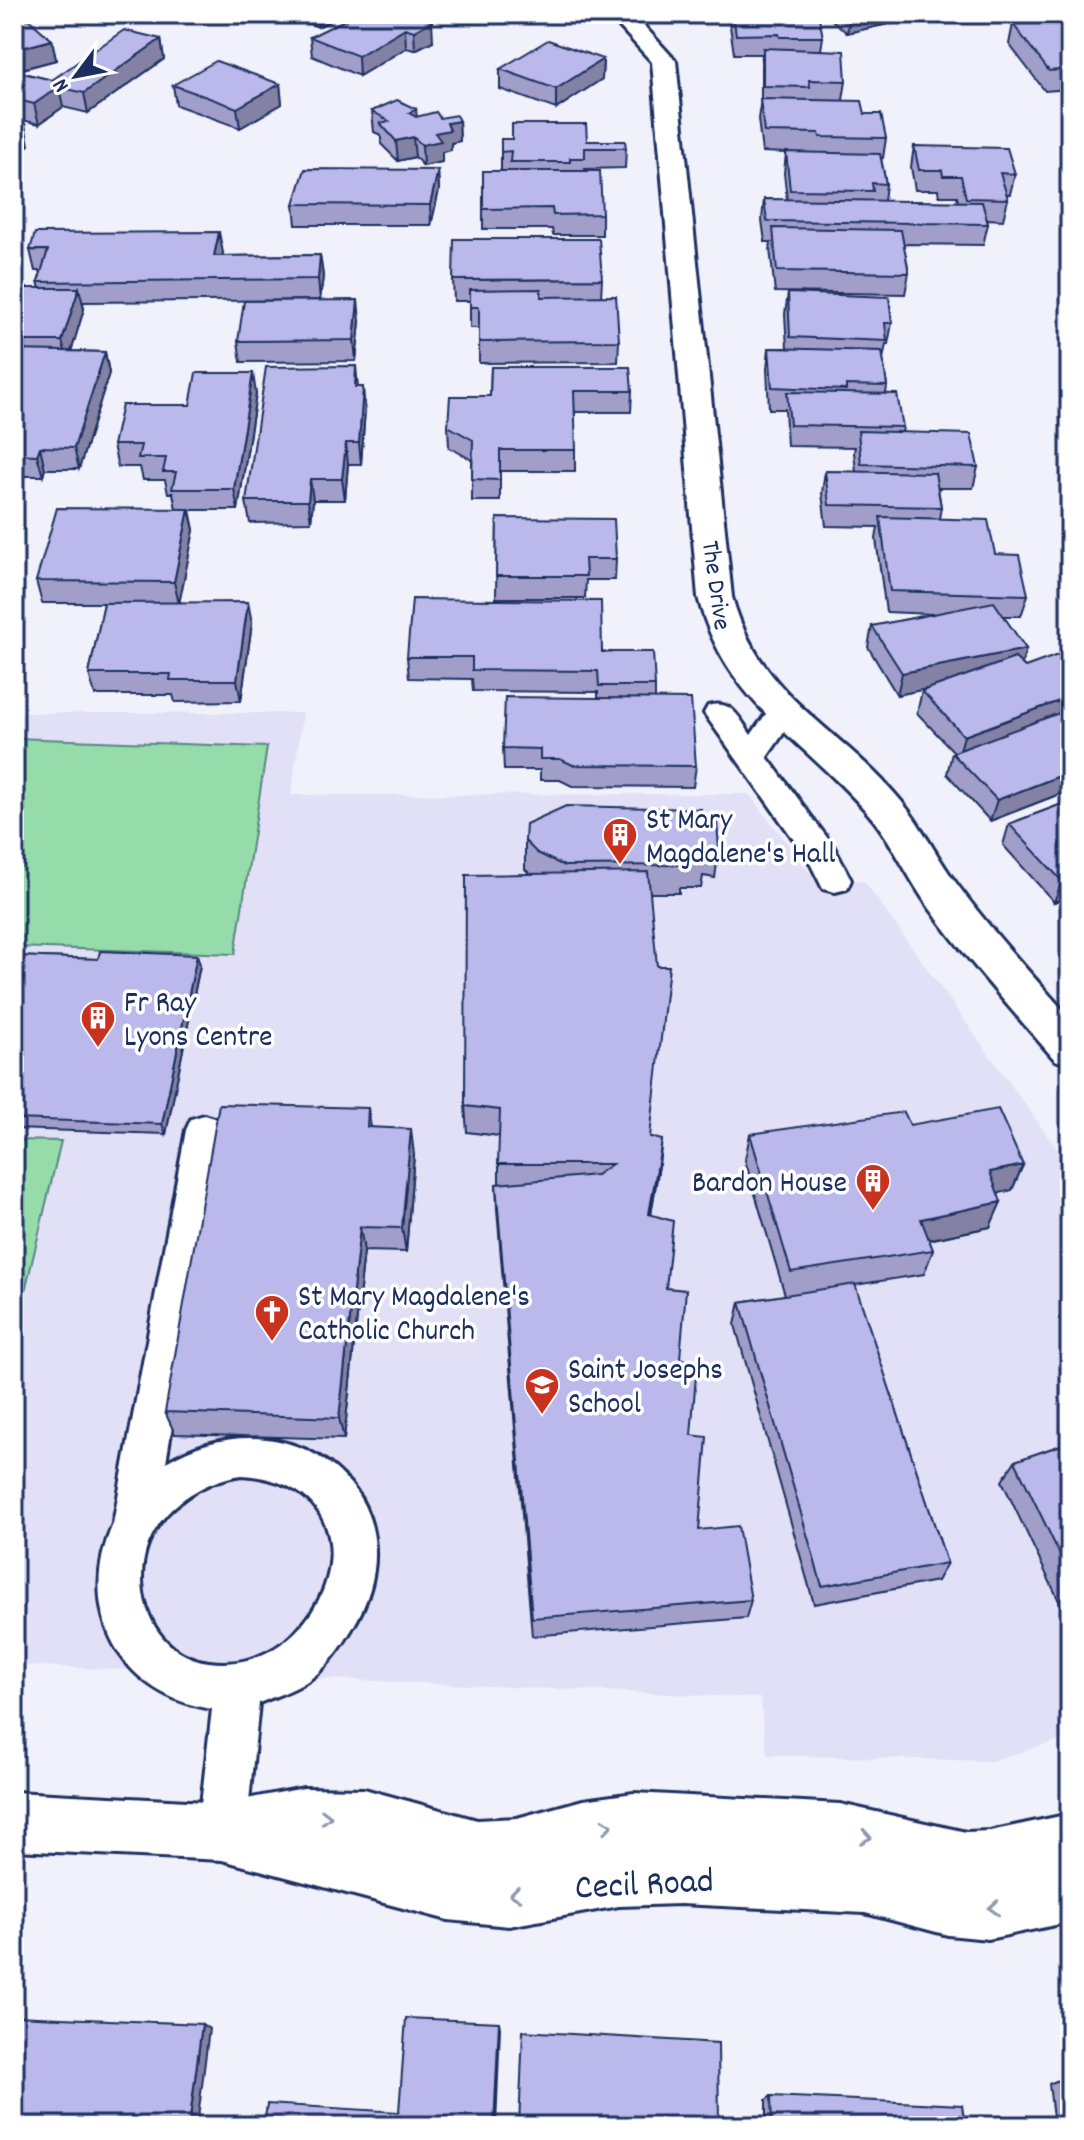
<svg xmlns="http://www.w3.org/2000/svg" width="1084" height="2140" font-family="Dekko,sans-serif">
<rect width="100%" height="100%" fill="#f1f1fb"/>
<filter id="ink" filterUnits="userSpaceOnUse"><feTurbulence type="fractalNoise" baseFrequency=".0125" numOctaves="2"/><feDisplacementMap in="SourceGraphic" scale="16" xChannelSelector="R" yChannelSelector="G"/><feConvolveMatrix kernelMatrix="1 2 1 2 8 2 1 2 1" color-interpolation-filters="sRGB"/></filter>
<g filter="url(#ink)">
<!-- built -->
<path fill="#e1e0f6" d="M 14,713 L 303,713 L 291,795 L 749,794 L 815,879 L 864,881 L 1070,1167 L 1070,1737 L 991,1761 L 767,1755 L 760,1698 L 14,1665 Z"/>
<!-- green -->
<path fill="#95dcaa" stroke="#588684" stroke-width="2" d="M 14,738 L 267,747 L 235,954 L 14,947 Z
M 14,1140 L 61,1141 L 14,1337 Z"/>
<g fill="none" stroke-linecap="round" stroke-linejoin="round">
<defs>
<path id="service" d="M 784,701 L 795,704 L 799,711 L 767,757 L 834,847 L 851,880 L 847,889 L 835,892 L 823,889 L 809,861 L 704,713 L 708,706 C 732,699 739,718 751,735 L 773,704 Z
M 204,1115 L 217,1119 L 222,1130 L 166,1462 C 292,1387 431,1500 352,1629 C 341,1648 328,1667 309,1680 C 295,1690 275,1696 259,1703 L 246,1831 L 239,1848 L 222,1855 L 205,1848 L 198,1831 L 212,1709 C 119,1695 75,1609 113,1524 L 186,1130 L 191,1119 ZM 242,1475 C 396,1486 326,1678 209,1662 C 153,1655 130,1593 148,1544 C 163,1506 204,1480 242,1475 Z"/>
<path id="minor" d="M 608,14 L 633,14 L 676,61 L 732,597 C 761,700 838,725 901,801 C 923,827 938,860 959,887 C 993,933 1032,975 1070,1018 L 1070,1065 L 1055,1060 C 1013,1011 969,962 931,910 C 909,881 895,846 872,818 C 805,739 726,705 698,597 L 652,62 Z
M 304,1788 L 364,1789 L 477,1820 L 517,1818 L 583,1800 L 634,1793 L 840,1804 L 966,1832 L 990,1831 L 1070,1814 L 1070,1922 L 988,1939 L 948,1935 L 865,1913 L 680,1904 L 619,1906 L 509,1926 L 448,1920 L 222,1860 L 14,1850 L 14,1792 L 226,1803 Z"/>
</defs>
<!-- service casing -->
<use href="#service" stroke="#1b2f5e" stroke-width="6"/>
<!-- minor casing -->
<use href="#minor" stroke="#1b2f5e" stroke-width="6"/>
<!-- service -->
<use href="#service" fill="#fff" fill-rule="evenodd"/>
<!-- minor -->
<use href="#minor" fill="#fff" fill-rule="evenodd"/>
</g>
<!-- wall -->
<path fill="#a19fca" stroke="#1b2f5e" stroke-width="2" d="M 281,14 L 344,14 L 318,27 Z
M 348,14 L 411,14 L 433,41 L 415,50 L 406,48 L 359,76 L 312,56 L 310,37 L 348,19 Z
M 729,14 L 807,14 L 807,17 L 823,37 L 821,50 L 846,81 L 843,100 L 865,114 L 886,138 L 883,158 L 881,158 L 886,184 L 884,201 L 958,202 L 957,196 L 939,196 L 938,190 L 915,190 L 911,167 L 914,146 L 1015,174 L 1010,194 L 1006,194 L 1008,199 L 1003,220 L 987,219 L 988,224 L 983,245 L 903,244 L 909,273 L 905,294 L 775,292 L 770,249 L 771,242 L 765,242 L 762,220 L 764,199 L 787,200 L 784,173 L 786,153 L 762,152 L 758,119 L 761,99 L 761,68 L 762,54 L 734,54 L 729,19 Z
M 825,14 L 900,14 L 898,22 L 847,33 Z
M 14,18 L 52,40 L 56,60 L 15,71 L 52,80 L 161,39 L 164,59 L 88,113 L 63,107 L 39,124 L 14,118 Z
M 1013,24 L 1070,25 L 1070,89 L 1045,91 L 1009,44 Z
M 603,59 L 602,79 L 556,109 L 500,89 L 500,69 Z
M 280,84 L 282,104 L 240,128 L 176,105 L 173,85 Z
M 372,111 L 417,117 L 440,118 L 459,121 L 460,141 L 451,143 L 451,150 L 442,152 L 442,162 L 423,166 L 415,157 L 398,161 L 381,144 L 381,135 L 374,132 Z
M 501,139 L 587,141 L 626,148 L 625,168 L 585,169 L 602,214 L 602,235 L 553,235 L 552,229 L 483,229 L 483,209 L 501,171 Z
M 438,170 L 439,190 L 431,225 L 296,225 L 294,204 Z
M 30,250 L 223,253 L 222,256 L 320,255 L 323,276 L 320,300 L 83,302 L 84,309 L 71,351 L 105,352 L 109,373 L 79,469 L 45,469 L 43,476 L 14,476 L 14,288 L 40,288 L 38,282 L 42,271 L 35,271 Z
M 602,279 L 601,297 L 619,341 L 618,362 L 479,363 L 479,328 L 470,328 L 470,301 L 454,301 L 453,280 Z
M 788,293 L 892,323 L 888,344 L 886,344 L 883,359 L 887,386 L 886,394 L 903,427 L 902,432 L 978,467 L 973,488 L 938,488 L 941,507 L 939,519 L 995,554 L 1028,595 L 1021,616 L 1003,616 L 1026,649 L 1022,664 L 1025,667 L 1070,666 L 1070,790 L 990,821 L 947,774 L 952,753 L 954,752 L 917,713 L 922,691 L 934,687 L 897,695 L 868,647 L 872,626 L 933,614 L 886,612 L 876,539 L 878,527 L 826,526 L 822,493 L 825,471 L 856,472 L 854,452 L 855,447 L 787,446 L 785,409 L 769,409 L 767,369 L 769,348 L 787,348 L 785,314 Z
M 360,321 L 356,361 L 241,362 L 238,341 Z
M 491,367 L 632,391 L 631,412 L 575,412 L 575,471 L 500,471 L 500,501 L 472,501 L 472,460 L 449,447 L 448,426 L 490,396 Z
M 358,387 L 365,409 L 361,464 L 348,464 L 345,500 L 313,500 L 311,522 L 250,523 L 246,501 Z
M 256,394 L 238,510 L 190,510 L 194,530 L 179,602 L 252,623 L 241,701 L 175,702 L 173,695 L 95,695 L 89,674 L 104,603 L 42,603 L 36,581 L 176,509 L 173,493 L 168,493 L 165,480 L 143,480 L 140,467 L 118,467 L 113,445 L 190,405 Z
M 497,518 L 616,559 L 615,580 L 586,580 L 585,598 L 496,598 Z
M 602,652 L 655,686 L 655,698 L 696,766 L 693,787 L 572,786 L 560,780 L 540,780 L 540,770 L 504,770 L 503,748 L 598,698 L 598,692 L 473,691 L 472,679 L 409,678 L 407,657 Z
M 1070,801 L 1070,896 L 1054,902 L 1003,845 L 1009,824 Z
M 701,820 L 719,849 L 715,878 L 703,876 L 701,888 L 679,888 L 679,893 L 650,893 L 650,1137 L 659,1165 L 651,1215 L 680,1358 L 691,1435 L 699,1530 L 751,1600 L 746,1618 L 532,1636 L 497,1209 L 496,1184 L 499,1184 L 499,1136 L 467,1132 L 465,1106 L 530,874 L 525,869 L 525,841 Z
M 197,955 L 200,965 L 166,1134 L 14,1129 L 14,956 L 98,959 Z
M 910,1125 L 1023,1165 L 1012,1190 L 998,1193 L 990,1227 L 929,1240 L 933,1250 L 924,1274 L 855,1285 L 947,1563 L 937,1581 L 814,1604 L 735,1325 L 740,1302 L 785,1295 L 745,1160 L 750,1134 Z
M 371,1127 L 414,1155 L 406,1252 L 364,1251 L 344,1439 L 175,1434 L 165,1412 Z
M 1070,1442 L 1070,1624 L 1002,1481 L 1015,1461 Z
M 1061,2079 L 1070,2126 L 1054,2126 L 1049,2084 Z
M 771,2096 L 965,2126 L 766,2126 L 766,2100 Z"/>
<!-- shaded-wall -->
<path fill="#8382a4" stroke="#1b2f5e" stroke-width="2" d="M 317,14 L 344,14 L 318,27 Z
M 850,14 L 900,14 L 898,22 L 847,33 Z
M 432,21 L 433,41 L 415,50 L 414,31 Z
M 405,28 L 406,48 L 359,76 L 358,56 Z
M 161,39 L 164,59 L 88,113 L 84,93 Z
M 52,40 L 56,60 L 14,71 L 14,50 Z
M 603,59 L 602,79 L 556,109 L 556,89 Z
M 280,84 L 282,104 L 240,128 L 237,108 Z
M 59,87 L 63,107 L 39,124 L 34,104 Z
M 416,109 L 418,129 L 409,113 Z
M 459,121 L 460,141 L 451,143 L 451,150 L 442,152 L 442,162 L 423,166 L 422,145 L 447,123 Z
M 25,125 L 29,145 L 14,156 L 14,132 Z
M 413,137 L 415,157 L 398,161 L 396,141 Z
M 438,170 L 439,190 L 431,225 L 430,205 Z
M 219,232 L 223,253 L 218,277 L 214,256 Z
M 320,255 L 323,276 L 320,300 L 318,279 Z
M 79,288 L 84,309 L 68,362 L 62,341 Z
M 358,300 L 360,321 L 356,361 L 354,340 Z
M 105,352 L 109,373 L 79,469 L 74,448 Z
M 356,366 L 358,387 L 355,387 Z
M 253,373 L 256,394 L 238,510 L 234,489 Z
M 363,387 L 365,409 L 361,464 L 359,443 Z
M 346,443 L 348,464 L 345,500 L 342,479 Z
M 40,447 L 45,469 L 43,476 L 37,455 Z
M 310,479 L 313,500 L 311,522 L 308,501 Z
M 189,509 L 194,530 L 179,604 L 174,582 Z
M 248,602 L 252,623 L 241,701 L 237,680 Z
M 1026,649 L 1020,670 L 897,695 L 902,673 Z
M 1070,697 L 1070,715 L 958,757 L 964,736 Z
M 1070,772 L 1070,790 L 990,821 L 997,800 Z
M 1070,878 L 1070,896 L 1054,902 L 1062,881 Z
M 197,955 L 200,965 L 166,1134 L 162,1124 Z
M 368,1108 L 372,1134 L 367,1127 Z
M 411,1129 L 414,1155 L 406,1252 L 402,1228 Z
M 662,1140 L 659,1165 L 647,1239 L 649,1214 Z
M 1023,1165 L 1012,1190 L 980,1198 L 990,1172 Z
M 1001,1202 L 990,1227 L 912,1243 L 921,1219 Z
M 360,1227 L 364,1251 L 344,1439 L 339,1418 Z
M 499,2022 L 500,2028 L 496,2126 L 494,2126 Z
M 202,2024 L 209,2029 L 197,2126 L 189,2126 Z"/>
<!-- building -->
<path fill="#bbb9eb" stroke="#1b2f5e" stroke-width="2" d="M 348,14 L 411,14 L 432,21 L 414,31 L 405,28 L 358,56 L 310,37 L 349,18 Z
M 733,14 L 807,14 L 807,17 L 819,17 L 823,37 L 780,37 L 779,34 L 736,35 Z
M 25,16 L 52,40 L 14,50 L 14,18 Z
M 1066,20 L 1070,25 L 1070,69 L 1049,71 L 1013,24 Z
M 124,30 L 161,39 L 84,93 L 59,87 L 34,104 L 14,99 L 14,71 L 52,80 Z
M 548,40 L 603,59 L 556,89 L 500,69 Z
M 763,48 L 844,51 L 846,81 L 809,80 L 810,87 L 763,86 Z
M 216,61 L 280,84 L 237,108 L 173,85 Z
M 760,99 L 862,101 L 865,114 L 881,114 L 886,138 L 820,137 L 819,133 L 764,132 Z
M 397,100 L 416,109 L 409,113 L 416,117 L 436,112 L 440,118 L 456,115 L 459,121 L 447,123 L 450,130 L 435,133 L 441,141 L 422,145 L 413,137 L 396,141 L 380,123 L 389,121 L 372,111 Z
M 14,122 L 25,125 L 14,132 Z
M 512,124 L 586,124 L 587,141 L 625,141 L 626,148 L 585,148 L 585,158 L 570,158 L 570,162 L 510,162 L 511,151 L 501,152 L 501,139 L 512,139 Z
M 914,146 L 1007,148 L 1015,174 L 1000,173 L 1008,199 L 966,198 L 961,176 L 943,176 L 942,170 L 919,170 Z
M 786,152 L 880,154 L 886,184 L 872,183 L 873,191 L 790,190 Z
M 305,169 L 438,170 L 430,205 L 294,204 Z
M 483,171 L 600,171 L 602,214 L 553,215 L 552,208 L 483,209 Z
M 764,199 L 982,202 L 988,224 L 767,221 Z
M 773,228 L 901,230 L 909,273 L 777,271 Z
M 219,232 L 214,256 L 320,255 L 318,279 L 38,282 L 48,250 L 30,250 L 35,233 Z
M 454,239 L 599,239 L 602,279 L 453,280 Z
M 14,288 L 79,288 L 62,341 L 14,341 Z
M 541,289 L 541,297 L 616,296 L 619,341 L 479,342 L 479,307 L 470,307 L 470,290 Z
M 788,293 L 889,297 L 892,323 L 885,323 L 887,341 L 790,337 Z
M 358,300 L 354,340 L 238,341 L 244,301 Z
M 769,348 L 882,351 L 887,386 L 846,385 L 846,390 L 772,387 Z
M 15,350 L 105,352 L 74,448 L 40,447 L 37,455 L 14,454 Z
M 356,366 L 355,387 L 363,387 L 359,443 L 346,443 L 342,479 L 310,479 L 308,501 L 246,501 L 266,367 Z
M 491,367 L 630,367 L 632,391 L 574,391 L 576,450 L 500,450 L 500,480 L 472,479 L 473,440 L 448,426 L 450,396 L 490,396 Z
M 196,373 L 253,373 L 234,489 L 172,489 L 176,472 L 163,472 L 166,458 L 138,458 L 141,445 L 113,445 L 122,405 L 190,405 Z
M 787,392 L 897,394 L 903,427 L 790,425 Z
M 858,431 L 971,434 L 978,467 L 861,464 Z
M 825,471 L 935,473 L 941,507 L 829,505 Z
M 57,508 L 189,509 L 174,582 L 36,581 Z
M 880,517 L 988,520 L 995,554 L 1019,555 L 1028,595 L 890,591 Z
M 497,518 L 614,519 L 616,559 L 585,559 L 586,576 L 496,576 Z
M 412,599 L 601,601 L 602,652 L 653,652 L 655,686 L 599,686 L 598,671 L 472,670 L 472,657 L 407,657 Z
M 248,602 L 237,680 L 170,680 L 171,674 L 89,674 L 104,603 Z
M 994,602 L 1026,649 L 902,673 L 872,626 Z
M 1058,655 L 1070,666 L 1070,697 L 964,736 L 922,691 L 1015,658 L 1025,667 Z
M 505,697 L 691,699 L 696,766 L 573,765 L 560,759 L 540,759 L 540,749 L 503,748 Z
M 1070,709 L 1070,772 L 997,800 L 952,753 Z
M 1070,801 L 1070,878 L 1062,881 L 1009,824 Z
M 566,806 L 701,809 L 701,820 L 717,821 L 719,849 L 705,848 L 704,860 L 680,860 L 681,865 L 564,866 L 537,853 L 525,841 L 526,824 Z
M 648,872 L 657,966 L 669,966 L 650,1137 L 662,1140 L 649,1214 L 673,1221 L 666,1288 L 686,1290 L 680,1358 L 697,1364 L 691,1435 L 707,1437 L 699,1530 L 738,1526 L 751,1600 L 532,1618 L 496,1184 L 596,1175 L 612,1164 L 498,1164 L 500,1110 L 465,1106 L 466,875 Z
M 100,951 L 197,955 L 162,1124 L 14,1119 L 14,956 L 98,959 Z
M 219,1104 L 368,1108 L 367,1127 L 411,1129 L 402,1228 L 360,1227 L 339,1418 L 165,1412 Z
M 998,1109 L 1023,1165 L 990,1172 L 1001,1202 L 921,1219 L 933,1250 L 791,1272 L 750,1134 L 904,1112 L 910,1125 Z
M 855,1284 L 947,1563 L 822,1586 L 740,1302 Z
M 1070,1442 L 1070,1576 L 1015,1461 Z
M 14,2016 L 202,2024 L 189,2126 L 14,2126 Z
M 406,2018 L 499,2022 L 494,2126 L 264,2126 L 267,2104 L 399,2112 Z
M 523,2031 L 718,2043 L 719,2126 L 519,2126 Z
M 1061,2079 L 1070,2080 L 1070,2126 L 1067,2126 Z
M 771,2096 L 962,2105 L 965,2126 L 772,2126 Z"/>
<!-- one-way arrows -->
<defs><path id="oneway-chevron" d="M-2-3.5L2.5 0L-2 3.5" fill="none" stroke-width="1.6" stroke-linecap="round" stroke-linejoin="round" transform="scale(2)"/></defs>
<g stroke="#8d97ae">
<use href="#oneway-chevron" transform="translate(326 1817) rotate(-1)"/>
<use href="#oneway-chevron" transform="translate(607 1826) rotate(-8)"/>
<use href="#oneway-chevron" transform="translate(866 1837) rotate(10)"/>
<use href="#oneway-chevron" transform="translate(515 1894) rotate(173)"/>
<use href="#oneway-chevron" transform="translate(994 1908) rotate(177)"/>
</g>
</g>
<!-- icons -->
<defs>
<symbol id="building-pin" viewBox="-11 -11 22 30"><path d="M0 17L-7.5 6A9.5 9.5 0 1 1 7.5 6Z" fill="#c8321e" stroke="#fff"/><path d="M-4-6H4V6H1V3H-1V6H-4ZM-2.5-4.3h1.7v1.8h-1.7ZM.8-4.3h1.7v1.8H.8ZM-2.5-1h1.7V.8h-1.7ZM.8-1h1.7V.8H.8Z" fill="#fff"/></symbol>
<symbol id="church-pin" viewBox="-11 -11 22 30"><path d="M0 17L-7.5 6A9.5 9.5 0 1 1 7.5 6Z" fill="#c8321e" stroke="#fff"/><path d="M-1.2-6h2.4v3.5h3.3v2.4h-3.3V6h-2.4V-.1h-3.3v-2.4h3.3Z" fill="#fff"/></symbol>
<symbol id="school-pin" viewBox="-11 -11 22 30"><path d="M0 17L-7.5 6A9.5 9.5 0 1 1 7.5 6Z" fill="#c8321e" stroke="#fff"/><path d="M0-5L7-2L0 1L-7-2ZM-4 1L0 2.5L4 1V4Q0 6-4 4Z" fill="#fff"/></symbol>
</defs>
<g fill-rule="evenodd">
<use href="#building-pin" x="600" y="815" width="40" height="54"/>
<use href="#building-pin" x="78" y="998" width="40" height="54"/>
<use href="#building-pin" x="853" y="1161" width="40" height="54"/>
<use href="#church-pin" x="252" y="1292" width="40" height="54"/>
<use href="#school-pin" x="522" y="1365" width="40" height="54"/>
</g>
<g text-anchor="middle" stroke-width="7" stroke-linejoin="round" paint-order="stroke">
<!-- far-street labels -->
<g font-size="26" fill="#1b2f5e" stroke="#fff">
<text transform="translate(718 585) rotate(82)" y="9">The Drive</text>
</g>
<!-- poi labels -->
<g font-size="30" fill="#1b2f5e" stroke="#fff" text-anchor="start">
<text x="646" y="828">St Mary<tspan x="646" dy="34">Magdalene's Hall</tspan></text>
<text x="124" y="1011">Fr Ray<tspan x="124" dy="34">Lyons Centre</tspan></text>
<text x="847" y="1191" text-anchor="end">Bardon House</text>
<text x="298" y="1305">St Mary Magdalene's<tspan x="298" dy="34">Catholic Church</tspan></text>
<text x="568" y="1378">Saint Josephs<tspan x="568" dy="34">School</tspan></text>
</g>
<!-- near-street labels -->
<g font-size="36" fill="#1b2f5e" stroke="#fff">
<text transform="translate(644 1881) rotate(-3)" y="13">Cecil Road</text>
</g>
</g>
<!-- margin -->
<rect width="1084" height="2140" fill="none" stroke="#fff" stroke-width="48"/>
<rect x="24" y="24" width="1036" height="2092" fill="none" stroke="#1b2f5e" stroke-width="3" filter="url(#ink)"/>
<!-- north arrow -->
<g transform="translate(76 76) rotate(238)" stroke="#ffffff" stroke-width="6" paint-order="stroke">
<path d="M0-6L14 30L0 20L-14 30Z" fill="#1b2f5e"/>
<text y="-12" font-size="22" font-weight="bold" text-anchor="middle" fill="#1b2f5e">N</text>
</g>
</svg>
